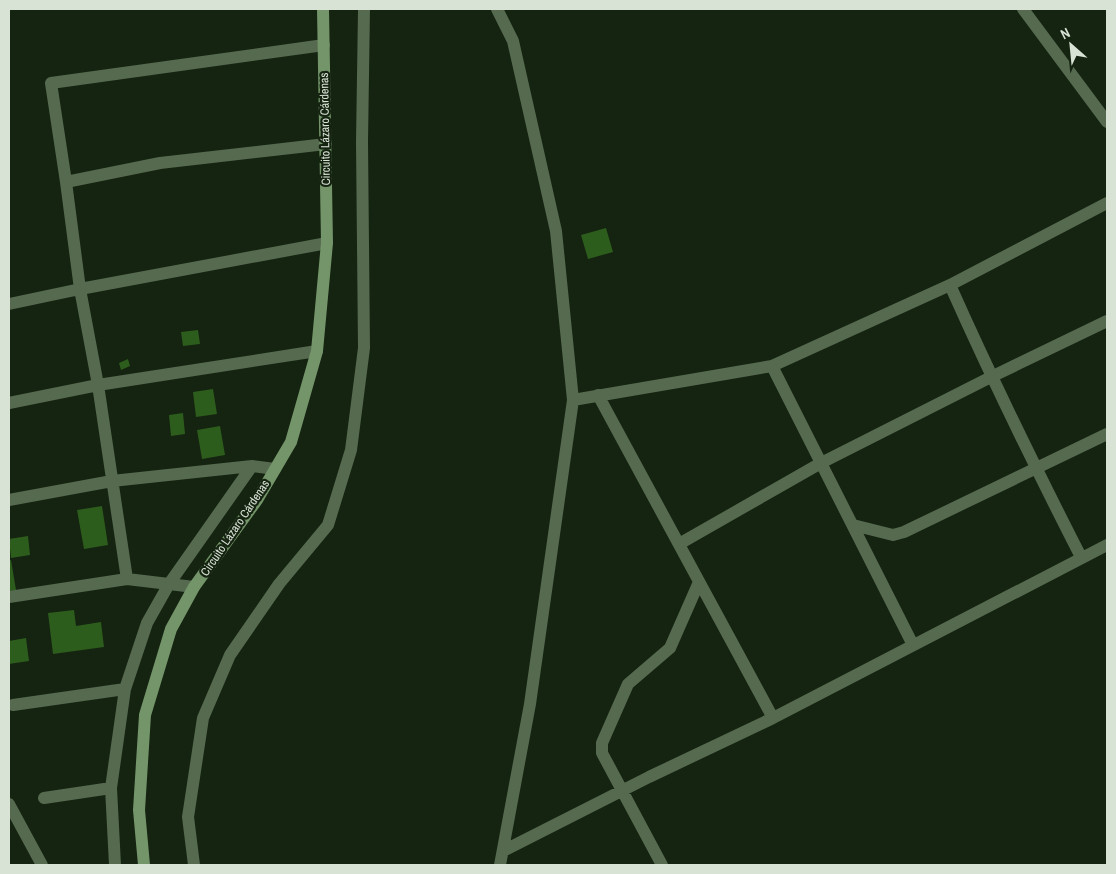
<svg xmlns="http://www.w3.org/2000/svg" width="1116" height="874" font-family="'Archivo Narrow',sans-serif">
<rect width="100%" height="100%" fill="#152311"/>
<!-- building -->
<path fill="#2d5d1c" d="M 606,228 L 613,252 L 588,259 L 581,235 Z
M 198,330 L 200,344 L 183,346 L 181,332 Z
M 128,359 L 130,366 L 121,370 L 119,363 Z
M 213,389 L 217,414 L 196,417 L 193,392 Z
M 183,413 L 185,434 L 171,436 L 169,415 Z
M 220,426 L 225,455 L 202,459 L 197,430 Z
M 102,506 L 108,545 L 84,549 L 77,510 Z
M 28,536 L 30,555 L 11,558 L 9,539 Z
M 11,560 L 16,590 L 9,591 L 9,561 Z
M 74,610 L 76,626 L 101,622 L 104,647 L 53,654 L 48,613 Z
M 26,638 L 29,661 L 9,664 L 9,641 Z"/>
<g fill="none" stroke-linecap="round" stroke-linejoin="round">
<!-- street -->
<path stroke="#556a4f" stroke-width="12" d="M 497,9 L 513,41 L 556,231 L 573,400 L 772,366 L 950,285 L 1107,203
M 1023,9 L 1107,122
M 324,45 L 51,83 L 66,182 L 160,163 L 326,144
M 66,182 L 80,289 L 98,385 L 127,579
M 950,285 C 991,377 1035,467 1081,557
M 9,304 L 80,289 L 327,243
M 772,366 L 913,645
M 598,395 L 773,718
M 9,403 L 98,385 L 317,351
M 9,500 L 112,481 L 252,466 L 275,469
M 853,525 L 893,535 L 904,532 L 1107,434
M 679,544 L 821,463 L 991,377 L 1107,321
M 9,597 L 127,579 L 194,587
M 13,705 L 125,689
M 44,798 L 111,788
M 9,804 L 42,865
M 503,851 L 649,777 L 773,718 L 1107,545
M 115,865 L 111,788 L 125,689 L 147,623 L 169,584 L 252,466
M 194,865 L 188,817 L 203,718 L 230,655 L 279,584 L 328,525 L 351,450 L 364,348 L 362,142 L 364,9
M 500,865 L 530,704 L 573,400
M 662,865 L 602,753 L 602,743 L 628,684 L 670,648 L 699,582"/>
<!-- secondary -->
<path stroke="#739569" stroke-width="12" d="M 144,865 L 139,810 L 145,715 L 171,629 L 194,587 L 257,500 L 291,442 L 317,351 L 327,243 L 323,9"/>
</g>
<g text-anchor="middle" stroke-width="4.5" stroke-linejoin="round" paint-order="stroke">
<!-- street labels -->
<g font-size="12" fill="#d8e2d5" stroke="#152311">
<text transform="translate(325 129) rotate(-91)" y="4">Circuito Lázaro Cárdenas</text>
<text transform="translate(235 528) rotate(-56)" y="4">Circuito Lázaro Cárdenas</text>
</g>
</g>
<!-- border -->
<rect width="1116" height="874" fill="none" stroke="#d8e2d5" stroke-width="20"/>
<!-- north arrow -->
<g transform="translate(1071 45) rotate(333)" stroke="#152311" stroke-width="4" paint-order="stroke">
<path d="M0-4L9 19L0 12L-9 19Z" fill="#d8e2d5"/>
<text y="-8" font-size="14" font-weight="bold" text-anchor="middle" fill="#d8e2d5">N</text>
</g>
</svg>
